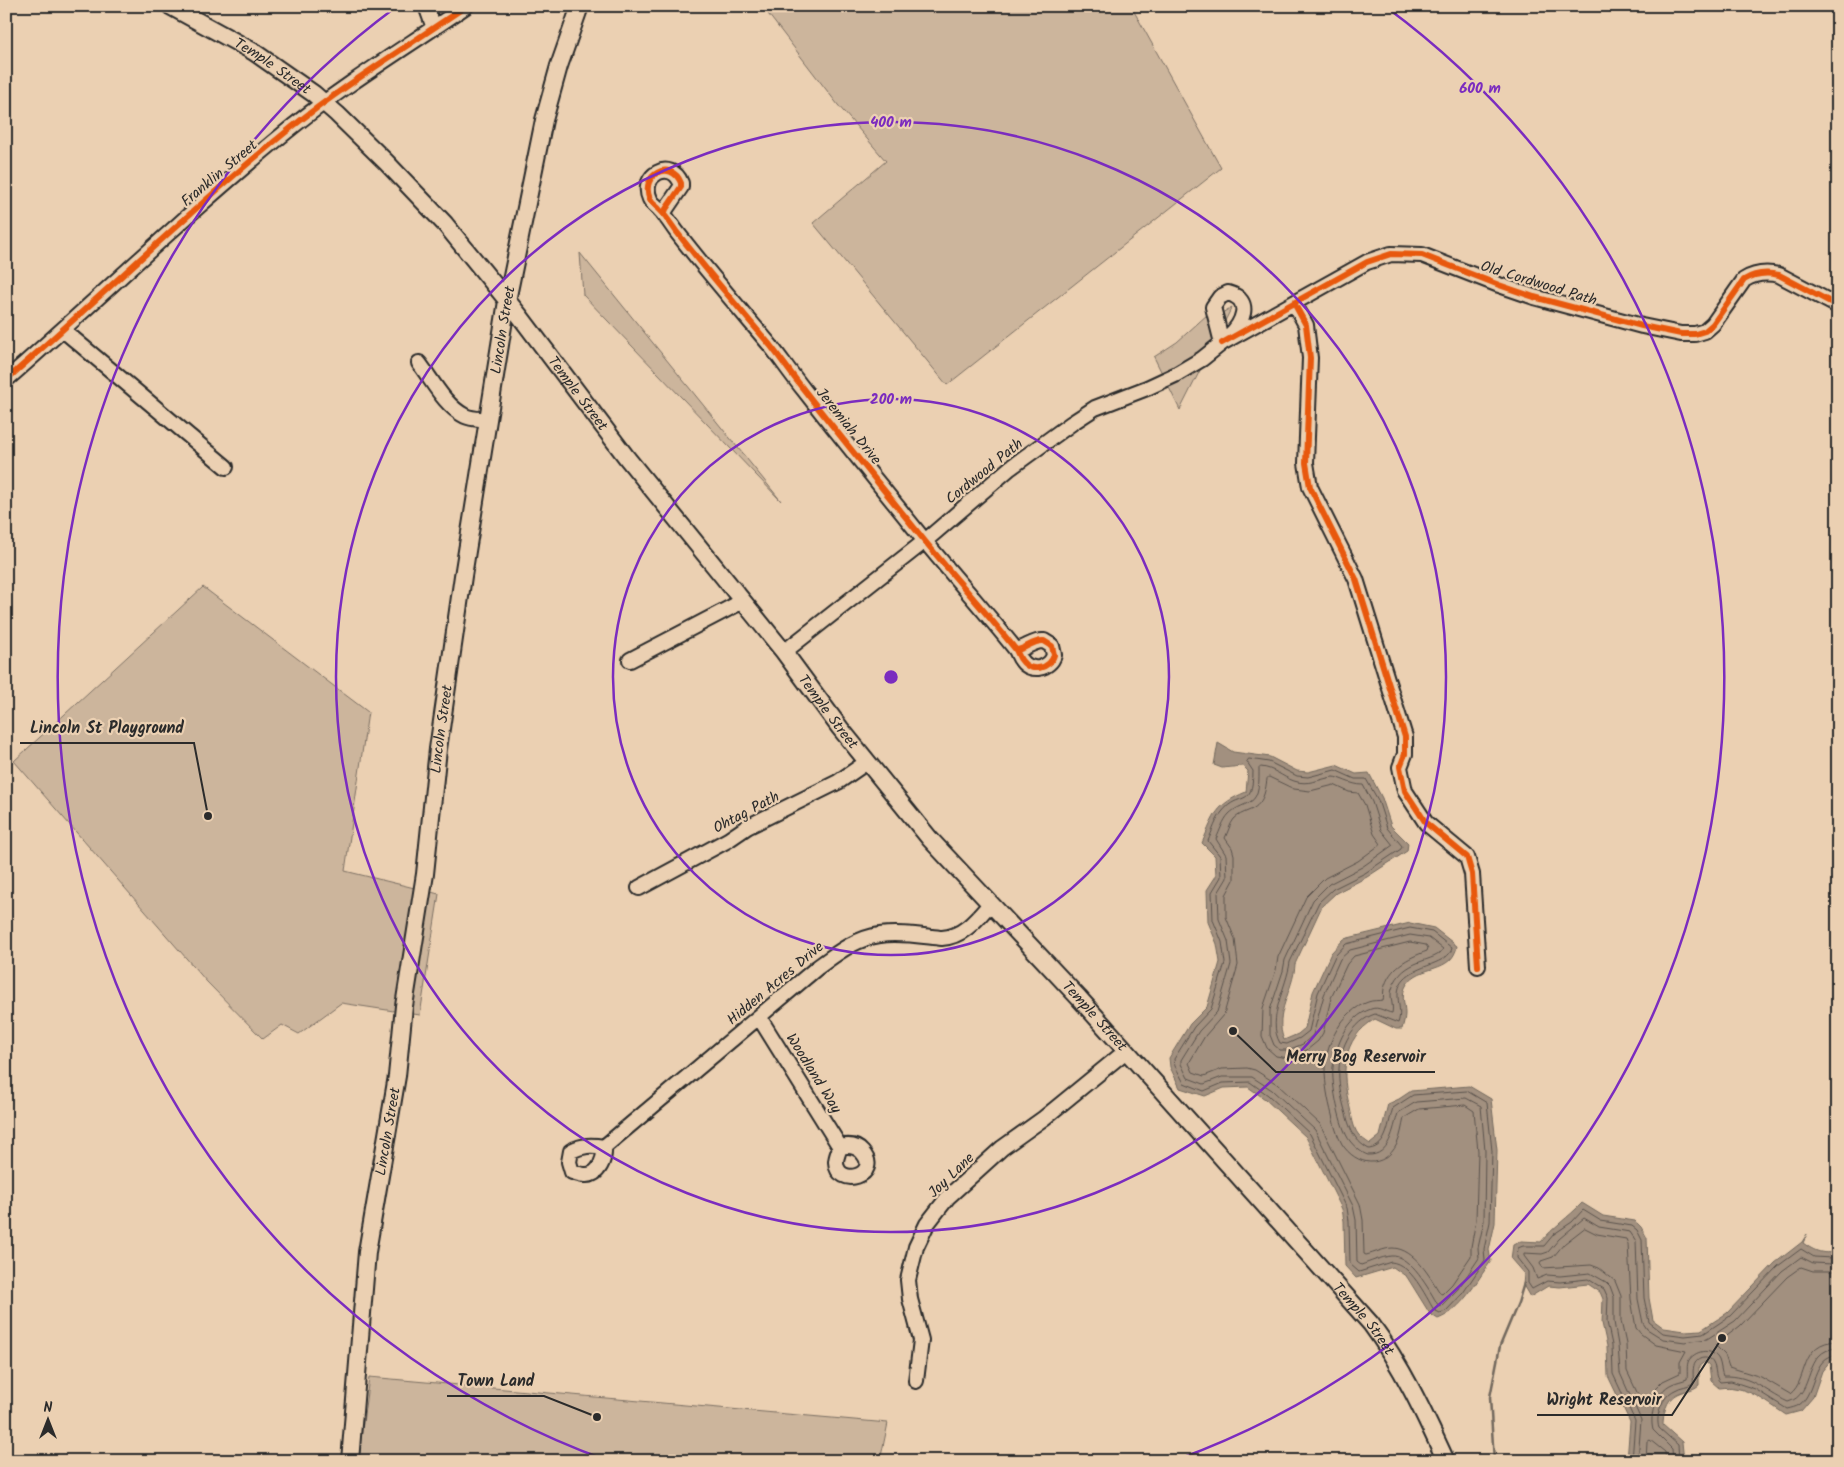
<svg xmlns="http://www.w3.org/2000/svg" width="1844" height="1467" font-family="Kalam,sans-serif">
<rect width="100%" height="100%" fill="#ebd0b2"/>
<filter id="ink" filterUnits="userSpaceOnUse"><feTurbulence type="fractalNoise" baseFrequency=".02" numOctaves="2"/><feDisplacementMap in="SourceGraphic" scale="10" xChannelSelector="R" yChannelSelector="G"/><feConvolveMatrix kernelMatrix="1 2 1 2 8 2 1 2 1" color-interpolation-filters="sRGB"/></filter>
<g filter="url(#ink)">
<!-- green -->
<path fill="#ccb59c" stroke="#7c7064" d="M 762,6 L 1131,6 L 1221,168 L 947,385 L 813,223 L 886,161 L 838,105 Z
M 580,253 L 781,501 L 583,295 Z
M 1232,307 L 1180,410 L 1154,357 L 1177,342 L 1208,314 L 1222,313 Z
M 203,587 L 368,712 L 345,871 L 439,894 L 420,1015 L 341,1003 L 299,1034 L 282,1025 L 263,1039 L 207,982 L 14,761 Z
M 369,1377 L 888,1423 L 880,1461 L 358,1461 Z"/>
<!-- water -->
<path fill="#a2907f" stroke="#72685d" d="M 1218,743 L 1233,752 L 1270,757 L 1297,771 L 1308,772 L 1336,765 L 1356,774 L 1369,773 L 1382,798 L 1391,826 L 1408,843 L 1407,851 L 1367,877 L 1336,893 L 1322,906 L 1295,964 C 1294,990 1273,1014 1284,1040 L 1298,1034 L 1305,1028 L 1313,992 L 1331,953 L 1344,939 L 1410,923 L 1434,928 L 1457,946 C 1452,974 1420,964 1407,984 C 1400,995 1405,1002 1405,1014 C 1405,1019 1403,1025 1402,1029 L 1396,1029 L 1375,1019 C 1341,1039 1341,1074 1350,1108 C 1352,1117 1353,1127 1358,1134 C 1361,1138 1366,1141 1370,1144 L 1380,1136 L 1388,1104 L 1399,1099 L 1411,1091 L 1469,1086 L 1491,1099 L 1497,1150 L 1495,1223 L 1489,1250 L 1491,1261 C 1476,1282 1462,1310 1438,1319 L 1430,1314 L 1407,1277 L 1393,1267 L 1356,1278 L 1345,1266 L 1344,1221 L 1342,1209 L 1306,1137 L 1265,1099 L 1248,1087 L 1224,1088 L 1205,1096 L 1180,1088 L 1170,1067 L 1169,1058 L 1190,1024 L 1207,1007 L 1220,962 L 1217,944 L 1208,922 L 1207,890 L 1216,876 L 1215,856 L 1202,843 C 1215,814 1215,805 1246,792 L 1248,771 L 1243,766 L 1222,768 L 1214,765 Z
M 1582,1203 L 1603,1216 L 1635,1221 L 1641,1227 L 1647,1238 L 1649,1298 L 1653,1320 L 1664,1328 L 1685,1331 L 1701,1330 L 1727,1313 L 1775,1263 L 1802,1242 L 1807,1234 L 1803,1243 C 1814,1251 1825,1256 1838,1250 L 1838,1360 L 1831,1360 L 1822,1371 L 1813,1397 L 1801,1411 L 1786,1415 C 1765,1401 1745,1384 1719,1388 L 1711,1381 L 1709,1365 L 1705,1362 L 1699,1366 L 1699,1385 C 1692,1391 1685,1390 1677,1394 C 1666,1399 1663,1415 1663,1425 L 1682,1442 L 1684,1461 L 1627,1461 L 1630,1422 L 1608,1376 L 1607,1346 L 1602,1323 L 1603,1299 L 1600,1292 L 1588,1284 L 1560,1287 L 1548,1286 L 1530,1297 L 1523,1285 L 1524,1274 L 1511,1259 L 1513,1245 L 1521,1241 L 1541,1242 C 1553,1227 1569,1217 1582,1203 Z"/>
<g fill="none" stroke-linecap="round" stroke-linejoin="round">
<!-- shore -->
<path stroke="#5b534d" stroke-width="1" d="M 1249,759 L 1269,762 L 1297,776 L 1308,777 L 1335,770 L 1355,779 L 1366,779 L 1378,800 L 1387,828 L 1402,846 L 1401,849 L 1365,873 L 1333,889 L 1319,902 L 1290,962 C 1287,987 1266,1019 1280,1043 L 1287,1044 L 1300,1038 L 1309,1031 L 1318,993 L 1335,956 L 1346,944 L 1410,928 L 1432,932 L 1452,948 C 1449,964 1416,965 1404,979 C 1391,994 1404,1007 1398,1023 L 1375,1014 C 1353,1021 1340,1047 1339,1069 C 1338,1081 1341,1096 1344,1107 C 1349,1125 1352,1140 1369,1149 C 1388,1147 1388,1122 1393,1108 L 1413,1095 L 1467,1091 L 1487,1103 L 1492,1151 L 1490,1222 L 1484,1249 L 1485,1260 L 1463,1293 L 1446,1311 L 1440,1313 L 1434,1310 C 1425,1295 1411,1264 1391,1262 L 1359,1272 L 1350,1264 L 1349,1221 L 1347,1208 L 1310,1134 L 1268,1095 L 1250,1082 L 1223,1083 L 1204,1091 L 1184,1083 L 1175,1066 L 1174,1059 L 1194,1027 L 1211,1009 L 1225,963 L 1222,942 L 1213,920 L 1212,892 L 1221,877 L 1220,856 L 1208,841 C 1212,832 1216,819 1222,812 C 1239,790 1253,810 1253,771 L 1247,762 Z
M 1261,767 C 1274,768 1282,777 1294,781 C 1308,786 1319,779 1333,777 C 1339,777 1351,785 1363,785 L 1372,802 L 1381,830 L 1393,845 L 1362,867 L 1329,884 L 1313,900 L 1285,960 L 1283,971 L 1270,1010 L 1270,1035 L 1274,1045 L 1280,1050 L 1288,1050 L 1303,1044 L 1313,1035 L 1324,995 L 1340,959 L 1350,950 L 1410,935 L 1429,938 L 1443,949 C 1437,963 1402,957 1392,989 C 1389,997 1394,1005 1392,1013 C 1385,1012 1379,1006 1371,1009 C 1347,1017 1336,1045 1333,1067 C 1331,1083 1340,1129 1350,1141 C 1354,1146 1361,1153 1368,1155 C 1390,1156 1393,1129 1398,1113 L 1416,1102 L 1466,1098 L 1481,1106 L 1485,1151 L 1484,1221 L 1478,1248 L 1479,1258 L 1458,1289 L 1441,1306 L 1438,1305 C 1430,1291 1410,1254 1391,1256 C 1381,1257 1370,1262 1361,1265 L 1357,1262 L 1356,1220 L 1353,1206 L 1315,1130 L 1272,1090 L 1252,1077 L 1222,1077 L 1204,1084 L 1188,1078 L 1181,1064 L 1181,1060 L 1199,1031 L 1217,1012 L 1231,964 L 1228,941 L 1219,919 L 1218,893 L 1227,878 L 1226,855 L 1216,839 C 1220,831 1223,820 1229,814 C 1235,808 1242,806 1250,802 C 1260,797 1259,779 1259,769 Z
M 1269,777 L 1294,789 L 1310,791 L 1334,785 L 1349,792 L 1358,793 L 1365,805 L 1374,834 L 1381,844 L 1358,861 L 1325,878 L 1306,897 L 1278,957 L 1276,970 L 1263,1008 L 1262,1036 L 1267,1048 L 1276,1056 L 1288,1058 L 1307,1050 L 1318,1041 L 1323,1033 L 1331,998 L 1347,964 L 1354,956 L 1410,942 L 1426,945 L 1428,948 L 1427,951 C 1408,958 1389,967 1384,989 C 1383,993 1384,997 1383,1000 C 1378,1001 1373,1000 1368,1002 C 1342,1011 1326,1043 1325,1069 C 1325,1084 1328,1100 1332,1115 C 1334,1125 1337,1135 1342,1144 C 1356,1166 1384,1170 1397,1144 C 1401,1136 1402,1126 1404,1118 L 1419,1109 L 1465,1105 L 1474,1111 L 1478,1151 L 1476,1220 L 1471,1247 L 1471,1256 L 1452,1284 L 1442,1294 L 1440,1293 C 1430,1277 1415,1249 1393,1248 C 1384,1248 1375,1253 1366,1255 L 1364,1254 L 1363,1220 L 1360,1204 L 1320,1124 L 1277,1084 L 1255,1070 L 1247,1068 L 1222,1069 L 1204,1076 L 1193,1072 L 1189,1063 L 1205,1036 L 1224,1014 L 1238,965 L 1235,939 L 1226,917 L 1226,895 L 1234,880 L 1234,855 L 1232,848 L 1225,838 C 1228,832 1230,824 1234,819 C 1238,815 1243,813 1248,811 C 1263,805 1265,794 1267,779 Z
M 1585,1228 L 1597,1234 L 1626,1239 L 1628,1244 L 1631,1299 L 1636,1328 L 1641,1334 L 1656,1345 L 1686,1351 L 1680,1362 L 1680,1373 L 1663,1381 L 1653,1391 L 1646,1406 L 1643,1405 L 1627,1371 L 1626,1344 L 1621,1321 L 1621,1296 L 1615,1281 L 1599,1268 L 1591,1265 L 1543,1268 L 1540,1264 L 1541,1261 L 1553,1257 L 1564,1244 Z
M 1838,1271 L 1813,1271 L 1801,1267 L 1787,1277 L 1740,1326 L 1715,1345 L 1725,1355 L 1729,1367 L 1761,1377 L 1790,1394 C 1809,1380 1798,1342 1838,1341
M 1632,1461 L 1635,1421 L 1613,1374 L 1612,1345 L 1607,1322 L 1608,1298 L 1604,1289 L 1588,1279 L 1560,1282 L 1547,1281 L 1532,1289 L 1528,1283 L 1528,1272 L 1517,1258 L 1518,1248 L 1523,1246 L 1544,1246 L 1554,1234 L 1572,1222 L 1583,1210 L 1601,1221 L 1632,1226 L 1637,1230 L 1642,1240 L 1644,1298 L 1649,1322 L 1663,1333 L 1685,1336 L 1703,1334 L 1730,1316 L 1778,1266 L 1801,1249 L 1814,1257 L 1832,1258 L 1838,1255
M 1638,1461 L 1641,1420 L 1620,1373 L 1618,1345 L 1614,1322 L 1614,1297 L 1610,1286 L 1606,1282 L 1590,1273 L 1560,1276 L 1547,1275 L 1537,1279 L 1533,1268 L 1524,1256 L 1524,1253 L 1542,1254 L 1548,1252 L 1559,1239 L 1584,1218 L 1599,1227 L 1630,1232 L 1636,1241 L 1638,1299 L 1643,1323 L 1647,1329 L 1663,1339 L 1685,1342 L 1707,1339 L 1735,1321 L 1782,1271 L 1801,1257 L 1813,1263 L 1832,1264 L 1838,1262
M 1646,1461 L 1647,1442 L 1650,1440 L 1665,1452 L 1666,1461
M 1673,1461 L 1672,1449 L 1653,1430 C 1649,1415 1656,1391 1672,1384 C 1676,1382 1682,1381 1687,1379 C 1688,1373 1686,1365 1689,1360 C 1697,1349 1713,1348 1719,1360 C 1721,1365 1721,1371 1723,1376 C 1752,1375 1764,1391 1788,1402 C 1816,1395 1802,1349 1838,1348
M 1679,1461 L 1678,1445 L 1659,1428 C 1655,1416 1662,1396 1675,1390 C 1681,1386 1688,1387 1693,1383 C 1694,1378 1692,1371 1694,1366 C 1696,1357 1709,1355 1713,1363 C 1717,1370 1714,1376 1720,1382 L 1731,1381 L 1755,1389 L 1787,1409 C 1791,1408 1796,1407 1799,1405 C 1817,1393 1811,1355 1838,1355"/>
<!-- stream -->
<path stroke="#72685d" stroke-width="2.5" d="M 1494,1461 L 1490,1397 L 1500,1346 L 1518,1303 L 1524,1283"/>
<defs>
<path id="minor" d="M 426,6 L 434,28
M 664,215 L 666,209 L 681,187 L 681,183 C 671,158 639,175 650,199 C 652,204 657,206 660,210 C 666,216 671,224 676,231 C 706,270 738,307 770,345 C 781,359 792,375 804,390 C 843,440 884,490 924,540 C 954,577 986,612 1016,650 C 1018,653 1019,658 1022,661 C 1031,673 1050,669 1054,655 L 1052,646 L 1044,641 C 1033,640 1026,649 1016,650
M 1294,303 L 1306,325 L 1310,358 L 1306,463 L 1310,487 L 1356,579 L 1405,737 L 1405,754 L 1400,767 L 1405,791 L 1426,823 L 1467,857 L 1472,874 L 1478,966
M 63,330 L 226,467
M 1222,343 L 1367,262 L 1391,254 L 1422,255 L 1499,285 L 1534,297 L 1642,326 L 1681,334 L 1695,334 L 1705,331 L 1713,324 L 1744,280 C 1755,273 1766,272 1779,275 L 1838,306
M 419,363 C 432,380 445,406 465,416 C 471,419 481,419 488,420
M 6,380 C 102,296 193,207 292,127 C 347,83 408,46 466,6
M 784,652 L 925,541 L 1010,468 L 1072,423 L 1095,408 L 1147,388 L 1175,375 L 1202,359 L 1222,343 L 1213,307 L 1220,297 L 1228,293 C 1254,300 1242,324 1229,336
M 630,660 L 743,601
M 639,888 L 728,840 L 747,827 L 838,782 L 867,762
M 759,1017 L 840,1147 C 848,1145 856,1145 862,1152 C 883,1175 837,1189 836,1162 C 836,1157 839,1151 840,1147
M 604,1147 C 591,1145 583,1145 571,1151 L 569,1162 L 572,1172 C 576,1173 581,1175 585,1175 C 599,1176 605,1159 604,1147 L 818,967 C 836,954 856,938 880,935 C 899,932 922,936 942,938 C 963,937 977,919 990,904
M 916,1381 L 921,1340 L 910,1299 L 908,1280 L 916,1247 L 927,1224 L 948,1197 L 1002,1148 L 1044,1118 L 1126,1051"/>
<g id="major">
<path id="s1" d="M 170,6 L 254,52 L 314,94 L 337,114 L 386,162 L 445,224 L 519,315 L 627,458 L 784,652 L 840,728 L 930,839 L 1079,998 L 1371,1324 C 1402,1366 1424,1413 1446,1461"/>
<path id="s2" d="M 350,1461 L 367,1252 L 397,1076 L 404,1006 L 425,874 L 438,749 L 463,576 L 507,301 L 544,120 L 559,66 L 580,6"/>
</g>
</defs>
<!-- minor casing -->
<use href="#minor" stroke="#2b2b2b" stroke-width="18"/>
<!-- major casing -->
<use href="#major" stroke="#2b2b2b" stroke-width="20"/>
<!-- minor -->
<use href="#minor" stroke="#ebd0b2" stroke-width="14"/>
<!-- major -->
<use href="#major" stroke="#ebd0b2" stroke-width="16"/>
<defs>
<path id="cycleway" d="M 664,215 L 666,209 L 681,187 L 681,183 C 671,158 639,175 650,199 C 652,204 657,206 660,210 C 666,216 671,224 676,231 C 706,270 738,307 770,345 C 781,359 792,375 804,390 C 843,440 884,490 924,540 C 954,577 986,612 1016,650 C 1018,653 1019,658 1022,661 C 1031,673 1050,669 1054,655 L 1052,646 L 1044,641 C 1033,640 1026,649 1016,650
M 1294,303 L 1306,325 L 1310,358 L 1306,463 L 1310,487 L 1356,579 L 1405,737 L 1405,754 L 1400,767 L 1405,791 L 1426,823 L 1467,857 L 1472,874 L 1478,966
M 1222,343 L 1367,262 L 1391,254 L 1422,255 L 1499,285 L 1534,297 L 1642,326 L 1681,334 L 1695,334 L 1705,331 L 1713,324 L 1744,280 C 1755,273 1766,272 1779,275 L 1838,306
M 6,380 C 102,296 193,207 292,127 C 347,83 408,46 466,6"/>
</defs>
<!-- cycleway casing -->
<use href="#cycleway" stroke="#ebd0b2" stroke-width="9"/>
<!-- cycleway -->
<use href="#cycleway" stroke="#e8590c" stroke-width="6"/>
</g>
</g>
<!-- distance rings -->
<g fill="none" stroke="#7b2cbf" stroke-width="2.5">
<circle cx="891" cy="677" r="278"/>
<circle cx="891" cy="677" r="555"/>
<path d="M606 1460A833 833 0 0 1 396 7M1386 7A833 833 0 0 1 1176 1460"/>
</g>
<g text-anchor="middle" stroke-width="4.5" stroke-linejoin="round" paint-order="stroke">
<!-- street labels -->
<g font-size="15" fill="#2b2b2b" stroke="#ebd0b2">
<text dy="5" stroke="none"><textPath href="#s1" startOffset="119">Temple Street</textPath></text>
<text transform="translate(219 173) rotate(-40)" y="5">Franklin Street</text>
<text transform="translate(1539 283) rotate(17)" y="5">Old Cordwood Path</text>
<text dy="5" stroke="none"><textPath href="#s2" startOffset="1142">Lincoln Street</textPath></text>
<text dy="5" stroke="none"><textPath href="#s1" startOffset="569">Temple Street</textPath></text>
<text transform="translate(849 426) rotate(51)" y="5">Jeremiah Drive</text>
<text transform="translate(984 471) rotate(-39)" y="5">Cordwood Path</text>
<text dy="5" stroke="none"><textPath href="#s1" startOffset="974">Temple Street</textPath></text>
<text dy="5" stroke="none"><textPath href="#s2" startOffset="738">Lincoln Street</textPath></text>
<text transform="translate(746 812) rotate(-28)" y="5">Ohtag Path</text>
<text transform="translate(775 983) rotate(-40)" y="5">Hidden Acres Drive</text>
<text dy="5" stroke="none"><textPath href="#s1" startOffset="1379">Temple Street</textPath></text>
<text transform="translate(814 1073) rotate(58)" y="5">Woodland Way</text>
<text dy="5" stroke="none"><textPath href="#s2" startOffset="332">Lincoln Street</textPath></text>
<text transform="translate(951 1175) rotate(-44)" y="5">Joy Lane</text>
<text dy="5" stroke="none"><textPath href="#s1" startOffset="1784">Temple Street</textPath></text>
</g>
</g>
<circle cx="891" cy="677" r="8" fill="#7b2cbf" stroke="#ebd0b2" stroke-width="2.5"/>
<g font-size="15" text-anchor="middle" font-weight="bold" fill="#7b2cbf" stroke="#ebd0b2" stroke-width="4.5" stroke-linejoin="round" paint-order="stroke">
<text x="1480" y="93">600 m</text>
<text x="891" y="127">400 m</text>
<text x="891" y="404">200 m</text>
</g>
<!-- callouts -->
<path fill="none" stroke="#2b2b2b" stroke-width="2" d="M208 816L194 743H20M1233 1031L1276 1072H1435M597 1417L544 1396H447M1722 1338L1672 1415H1537"/>
<g fill="#2b2b2b" stroke="#ebd0b2" stroke-width="2">
<circle cx="208" cy="816" r="5"/>
<circle cx="1233" cy="1031" r="5"/>
<circle cx="597" cy="1417" r="5"/>
<circle cx="1722" cy="1338" r="5"/>
</g>
<g font-size="16" text-anchor="middle" font-weight="bold" fill="#2b2b2b" stroke="#ebd0b2" stroke-width="4.5" stroke-linejoin="round" paint-order="stroke">
<text x="107" y="733">Lincoln St Playground</text>
<text x="1356" y="1062">Merry Bog Reservoir</text>
<text x="496" y="1386">Town Land</text>
<text x="1604" y="1405">Wright Reservoir</text>
</g>
<!-- margin -->
<rect width="1844" height="1467" fill="none" stroke="#ebd0b2" stroke-width="25"/>
<rect x="12" y="12" width="1819" height="1442" fill="none" stroke="#2b2b2b" stroke-width="2" filter="url(#ink)"/>
<!-- north arrow -->
<g transform="translate(48 1420)" stroke="#ebd0b2" stroke-width="4" paint-order="stroke">
<path d="M0-4L9 19L0 12L-9 19Z" fill="#2b2b2b"/>
<text y="-8" font-size="14" font-weight="bold" text-anchor="middle" fill="#2b2b2b">N</text>
</g>
</svg>
